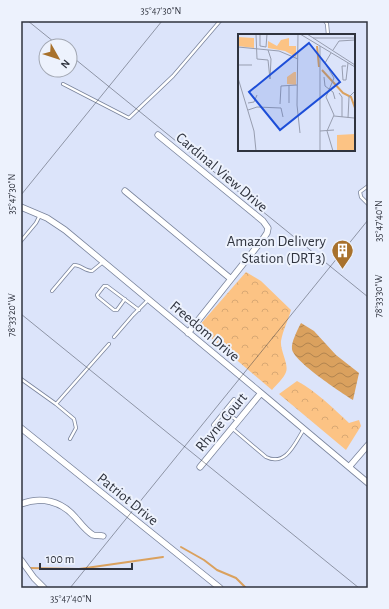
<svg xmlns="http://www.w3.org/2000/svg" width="389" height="609" font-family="'Alegreya Sans',sans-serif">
<defs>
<pattern id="forest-crowns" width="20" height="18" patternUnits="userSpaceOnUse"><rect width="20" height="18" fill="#fcc384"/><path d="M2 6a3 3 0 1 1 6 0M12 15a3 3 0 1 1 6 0" fill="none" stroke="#d8a873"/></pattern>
<pattern id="water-waves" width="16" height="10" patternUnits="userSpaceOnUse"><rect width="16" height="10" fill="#daa15e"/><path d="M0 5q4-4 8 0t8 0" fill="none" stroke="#b1844f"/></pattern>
</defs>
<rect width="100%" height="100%" fill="#dce4fa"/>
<!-- forest -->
<path fill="url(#forest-crowns)" d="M 246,272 L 261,281 L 291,310 C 288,321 283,330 281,341 C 280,351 289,364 286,372 C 284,378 276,385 272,390 L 198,327 Z
M 297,381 C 317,392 333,408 349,423 L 359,420 L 361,426 L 346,450 L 279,394 Z"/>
<!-- water -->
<path fill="url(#water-waves)" d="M 301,323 L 314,331 L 336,355 L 359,373 L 353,400 C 342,393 293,361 292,349 C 291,342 298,329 301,323 Z"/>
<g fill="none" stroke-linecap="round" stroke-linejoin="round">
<!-- stream -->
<path stroke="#daa15e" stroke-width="2" d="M 181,547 L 204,560 L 217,570 L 236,578 L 246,588
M 29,568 L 79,569 L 163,557"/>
<defs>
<path id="lane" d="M 325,21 L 327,24 L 328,35
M 63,84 L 129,118 L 173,76 L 220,21
M 368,186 L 360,192 L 361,197 L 368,204
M 21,241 L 36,223 L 40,215
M 52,291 L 74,265 C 81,265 85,271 92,271 L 103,262
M 125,299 L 117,310 L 114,310 L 98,297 L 97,295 L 104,286 L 107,286 L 139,310
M 114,337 L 133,315 L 148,300
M 21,379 L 56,404 L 74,419 L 76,428 L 70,439
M 56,404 L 109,344
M 224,411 L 238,421
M 213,425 L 234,399
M 233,429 L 266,457 C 286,467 295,443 304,429"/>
<path id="street" d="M 158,135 L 263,221 L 268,228 L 267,233 L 263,239 L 188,333
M 125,191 L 231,279
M 21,207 L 47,218 L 65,230 L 261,393 L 368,483
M 21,428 L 220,588
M 200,467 L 261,393
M 349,467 L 368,445
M 21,504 C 41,496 61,501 75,517 C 81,524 86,531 93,535 C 96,536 100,535 103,536
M 21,560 L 34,578 L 44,588"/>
</defs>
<!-- lane casing -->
<use href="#lane" stroke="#7a849c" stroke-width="4"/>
<!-- street casing -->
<use href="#street" stroke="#7a849c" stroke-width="7"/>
<!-- lane -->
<use href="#lane" stroke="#fff" stroke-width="2.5"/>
<!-- street -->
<use href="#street" stroke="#fff" stroke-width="5.5"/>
</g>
<!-- ticks -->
<path fill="none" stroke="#2f333e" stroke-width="1" stroke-opacity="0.45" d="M 28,21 L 59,46M 70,55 L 368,297M 21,195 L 162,21M 21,314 L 359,588M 70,588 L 368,220"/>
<!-- icons -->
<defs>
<symbol id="building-pin" viewBox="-11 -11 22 30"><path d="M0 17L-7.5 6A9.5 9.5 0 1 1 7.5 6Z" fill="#a8712c" stroke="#edf2fd"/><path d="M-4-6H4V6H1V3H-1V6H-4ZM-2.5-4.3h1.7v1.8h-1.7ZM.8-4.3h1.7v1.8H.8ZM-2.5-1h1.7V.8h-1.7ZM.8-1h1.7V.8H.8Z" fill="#fff"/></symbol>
</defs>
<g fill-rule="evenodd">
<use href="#building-pin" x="330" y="238" width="25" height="34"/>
</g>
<g text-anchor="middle" stroke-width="4" stroke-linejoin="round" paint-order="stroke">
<!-- street labels -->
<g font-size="15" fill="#2f333e" stroke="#edf2fd">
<text transform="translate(222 172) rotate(40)" y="5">Cardinal View Drive</text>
<text transform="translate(205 331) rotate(40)" y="5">Freedom Drive</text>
<text transform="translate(221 422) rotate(-50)" y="5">Rhyne Court</text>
<text transform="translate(128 499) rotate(39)" y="5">Patriot Drive</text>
</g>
<!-- poi labels -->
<g font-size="15" fill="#2f333e" stroke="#edf2fd" text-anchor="end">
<text x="326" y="246">Amazon Delivery<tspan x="326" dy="17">Station (DRT3)</tspan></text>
</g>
</g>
<!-- overview -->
<g transform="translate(238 34)">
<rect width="117" height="117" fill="#dce4fa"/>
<path d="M 0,3 L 16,4 L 16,14 L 0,12 Z" fill="#fcc384"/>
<path d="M 51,4 L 51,12 L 58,12 L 58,23 L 47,17 L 30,14 L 30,7 L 39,12 L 43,6 ZM 56,38 L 58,38 L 58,51 L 49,50 L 49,43 ZM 117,100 L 117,117 L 99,117 L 99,101 Z" fill="#fcc384"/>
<path fill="none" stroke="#daa15e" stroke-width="2" d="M 79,12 L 81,33M 84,36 L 105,59 L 113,63 L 117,74"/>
<path fill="none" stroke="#979daf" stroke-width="1" d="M 18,0 L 19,25 L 30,26 L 32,45 L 33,25 L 30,16M 22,0 L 22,12 L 28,13 L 29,0M 60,0 L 59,71 L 62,99M 62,0 L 117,33M 69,0 L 117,31M 75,4 L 117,4M 82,12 L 82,117M 0,13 L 41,17 L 60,25M 95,16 L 101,7 L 117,6M 93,19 L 87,29 L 96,44 L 88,63 L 96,81 L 89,97 L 95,117M 0,31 L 14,31M 108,32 L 104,32 L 105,46 L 108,46 L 110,29M 86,43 L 87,52 L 95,58 L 97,65M 0,44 L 16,97 L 18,117M 101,59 L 104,63 L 104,83M 10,69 L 16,68 L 19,61M 51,69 L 51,51M 42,70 L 43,52 L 59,51M 10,76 L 19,73 L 43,74 L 45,83M 96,82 L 116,84M 110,84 L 111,63 L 117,57M 82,97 L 96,96"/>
<path fill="#1d4ed8" fill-opacity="0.15" stroke="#1d4ed8" stroke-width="2" d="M 71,9 L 102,48 L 42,96 L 11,58 Z"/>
<rect width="117" height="117" fill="none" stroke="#2f333e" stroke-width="2"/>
</g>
<!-- border -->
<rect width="389" height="609" fill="none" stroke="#edf2fd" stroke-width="44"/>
<!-- north arrow -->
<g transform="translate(58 58) rotate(129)"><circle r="19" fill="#edf2fd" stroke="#a1a6b1"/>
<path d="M0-3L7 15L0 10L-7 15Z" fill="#a8712c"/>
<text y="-6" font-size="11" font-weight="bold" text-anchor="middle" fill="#2f333e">N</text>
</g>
<!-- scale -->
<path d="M40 563v6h92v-6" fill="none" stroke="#2f333e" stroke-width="2"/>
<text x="46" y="563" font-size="12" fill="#2f333e" stroke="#edf2fd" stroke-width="3" paint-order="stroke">100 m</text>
<rect x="22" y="22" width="345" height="565" fill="none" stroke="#2f333e" stroke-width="1.5"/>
<g font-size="10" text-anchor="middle" fill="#2f333e">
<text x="161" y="14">35°47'30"N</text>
<text transform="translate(11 194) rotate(-90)" y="4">35°47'30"N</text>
<text transform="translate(378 221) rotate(-90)" y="4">35°47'40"N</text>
<text transform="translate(378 296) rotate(-90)" y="4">78°33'30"W</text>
<text transform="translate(11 315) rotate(-90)" y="4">78°33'20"W</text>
<text x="71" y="602">35°47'40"N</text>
</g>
</svg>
